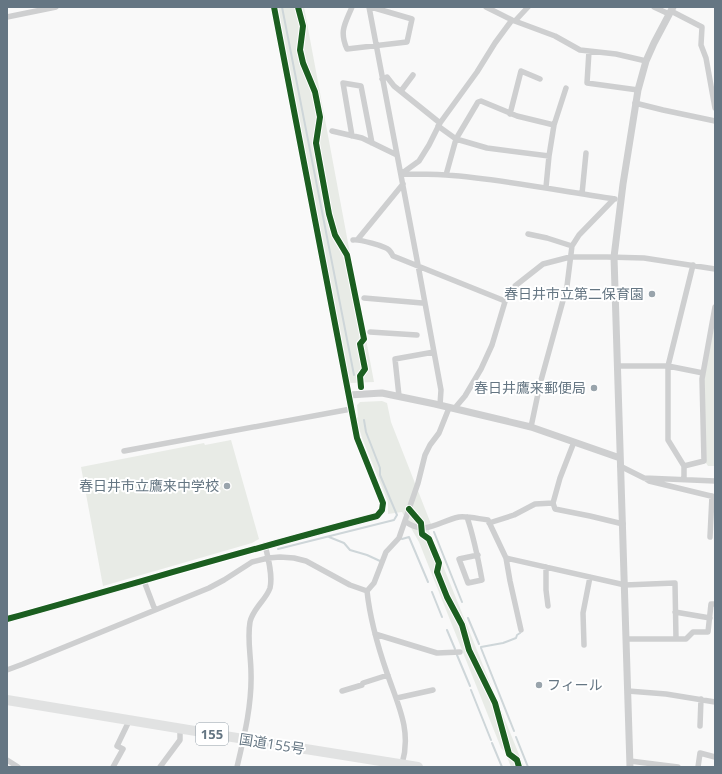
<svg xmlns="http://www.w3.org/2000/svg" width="722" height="774" font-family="'Open Sans','Noto Sans JP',sans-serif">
<rect width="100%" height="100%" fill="#f9f9f9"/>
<!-- green -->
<path fill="#e8ebe6" d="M 278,7 L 304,7 L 374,382 L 350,383 Z
M 715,320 L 715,466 L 708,466 L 706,463 L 704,380 Z
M 382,401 L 387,403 L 391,422 L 431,524 L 429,531 L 524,767 L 511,767 L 505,752 L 501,748 L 419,542 L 402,512 L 388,514 L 388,502 L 362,438 L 356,418 L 358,417 L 357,405 L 360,402 Z
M 231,440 L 259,539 L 252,543 L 103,586 L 81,467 L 204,443 L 205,445 Z"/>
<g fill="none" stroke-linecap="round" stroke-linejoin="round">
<!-- stream -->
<path stroke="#ced6d9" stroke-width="2" d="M 282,7 L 354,375
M 434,532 L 462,602
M 329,537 L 344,543 L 350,550 L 367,555 L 380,561
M 402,539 L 409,537 L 428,582
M 278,549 L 394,520 L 397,515 L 380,475 L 380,468 L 366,432 L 364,420
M 432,592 L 442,617
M 468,618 L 479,644
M 447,630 L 455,649
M 481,647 L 503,643 L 516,638 L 517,635 L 520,633
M 481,648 L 514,731
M 457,655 L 470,686
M 471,690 L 491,740
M 516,737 L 528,767
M 492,743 L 502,767"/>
<!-- minor -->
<path stroke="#cecfd0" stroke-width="5.5" d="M 352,7 C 345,24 339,31 347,49 L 407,42 L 412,19 L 371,7
M 369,7 L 418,265 L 441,390 L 440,405
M 486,7 L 512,20 L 555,36 L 580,50 L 616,54 L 646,61
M 654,7 L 669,14
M 671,11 L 702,27 L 701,45 L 706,58 L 715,108
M 7,17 L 56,7
M 515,21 L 528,7
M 589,51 L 587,83 L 638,90
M 382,79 L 387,77 L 394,86 L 440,123
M 401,91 L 413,75
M 635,103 L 663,110 L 715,121
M 510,114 L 521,71 L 540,79
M 438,126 L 456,139 L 478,102 L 481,101 L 517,116 L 554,125
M 332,131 L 362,138 L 397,155
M 352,136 L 343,83 L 361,86 L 372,143
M 401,174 C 416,174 431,174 446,175 C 503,179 559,191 615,199
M 401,174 L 419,161 L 429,145 L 440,123 L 477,72 L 495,43 L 512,20
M 446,175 L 456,139 L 487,148 L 549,156
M 546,187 L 549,156 L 554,125 L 566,88
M 582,194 L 586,153
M 528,234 L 547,238 L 572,246
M 358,239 L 403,184
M 353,240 C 359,239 385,246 389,250 C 391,252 392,254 393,256 L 505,301
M 364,298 L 422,303
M 370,332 L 417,335
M 617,366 L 668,366 L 703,373
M 399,396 L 395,359 L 434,352
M 454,409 L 465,396 L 481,369 L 492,345 L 507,295 L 515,286 L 543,264 L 570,257 L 607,257 L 644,258 L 715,269
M 531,427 L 540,384 L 567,286 L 572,246 L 579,235 L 614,199
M 574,442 L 560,478 L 553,503 L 555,509 L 590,516 L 623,524
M 124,451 L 351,409
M 620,466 L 644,478 L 715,481
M 684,466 L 704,461 L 702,379 L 715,307
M 646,479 L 649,481 L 715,497
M 684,479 L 684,466 L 668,440 L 668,366 L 693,265
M 467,517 C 474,538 478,558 482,580 L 468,583 L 459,559 L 478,555
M 406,522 C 426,536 439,521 459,517 C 468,516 479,519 488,520 L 506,558 L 625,585 L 675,583 L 676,639
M 489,523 L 514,515 L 535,504 L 553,503
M 710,537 L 712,496
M 506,558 L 510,581 L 521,630
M 546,567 L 546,590 L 548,606
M 144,581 L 155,610
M 675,612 L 710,618
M 375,634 L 437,653 L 460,652
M 626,639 L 686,639 L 693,632 L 708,632 L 711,604 L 715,604
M 584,645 L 583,613 L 590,577
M 7,670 L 23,664 L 209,588 L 224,580 L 252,562 L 268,558 L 280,557 L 294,558 L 306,561 L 350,585 L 367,591
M 342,691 L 362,685 L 363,683 L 388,675
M 628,691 L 666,694 L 715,702
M 397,698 L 433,690
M 700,726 L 701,699
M 7,760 L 18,767
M 630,761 L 678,767
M 402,764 C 412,731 398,705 387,673 C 378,647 370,619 367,591 L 374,583 L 386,552 L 399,538 L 418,483 L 425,455 L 430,445 L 439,433 L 449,408
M 113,767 L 123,749 L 117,746 L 130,719
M 160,767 L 180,740 L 180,729
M 237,767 C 244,737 252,705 251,673 C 251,656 247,639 250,622 C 253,608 266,600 270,588 C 273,576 268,557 265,545
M 698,767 L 700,753 L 715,757"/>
<!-- tertiary -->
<path stroke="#cecfd0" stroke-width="7" d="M 349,395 L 382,393 L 435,404 L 531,427 L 620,458
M 7,619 C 130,585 253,548 377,516 L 382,510 L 383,503 L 357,438 L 274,7
M 630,767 L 614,257 L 623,184 L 638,90 L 646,61 L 654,43 L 673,7"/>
<!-- trunk -->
<path stroke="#e1e2e2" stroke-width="10" d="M 7,700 L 274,744 L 418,767"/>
<defs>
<path id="cycleway" d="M 298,7 L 303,26 L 300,50 L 303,63 L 315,92 L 320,117 L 316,143 L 329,214 L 335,235 L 347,255 L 364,339 L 360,344 L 365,369 L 360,376 L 361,387
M 409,509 L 421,523 L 422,534 L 429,539 L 439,563 L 437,572 L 447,597 L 462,625 L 469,650 L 495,703 L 509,754 L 517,760 L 519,767
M 7,619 C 130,585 253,548 377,516 L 382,510 L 383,503 L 357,438 L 274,7"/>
</defs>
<!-- cycleway casing -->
<use href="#cycleway" stroke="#fff" stroke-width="8"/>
<!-- cycleway -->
<use href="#cycleway" stroke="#1b5e20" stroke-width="6"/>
</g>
<!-- markers -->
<g fill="#99a4ac" stroke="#fff" stroke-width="1.5">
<circle cx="652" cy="294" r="4"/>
<circle cx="594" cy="388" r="4"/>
<circle cx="227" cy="486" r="4"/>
<circle cx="539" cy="685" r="4"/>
</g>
<g text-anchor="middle" stroke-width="4" stroke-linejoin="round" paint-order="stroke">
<!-- shield labels -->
<rect fill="#fff" stroke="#939fa8" stroke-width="1" x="196" y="723" width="32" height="22" rx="3"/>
<g font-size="13" font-weight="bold" fill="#657683">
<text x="212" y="739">155</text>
</g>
<!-- poi labels -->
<g font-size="14" fill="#657683" stroke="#fff" text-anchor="end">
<text x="644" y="299">春日井市立第二保育園</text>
<text x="586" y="393">春日井鷹来郵便局</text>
<text x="219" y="491">春日井市立鷹来中学校</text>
<text x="547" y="690" text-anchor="start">フィール</text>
</g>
<!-- street labels -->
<g font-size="14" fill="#657683" stroke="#fff">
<text transform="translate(272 744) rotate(9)" y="5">国道155号</text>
</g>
</g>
<!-- border -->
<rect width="722" height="774" fill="none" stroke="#657683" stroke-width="16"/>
</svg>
